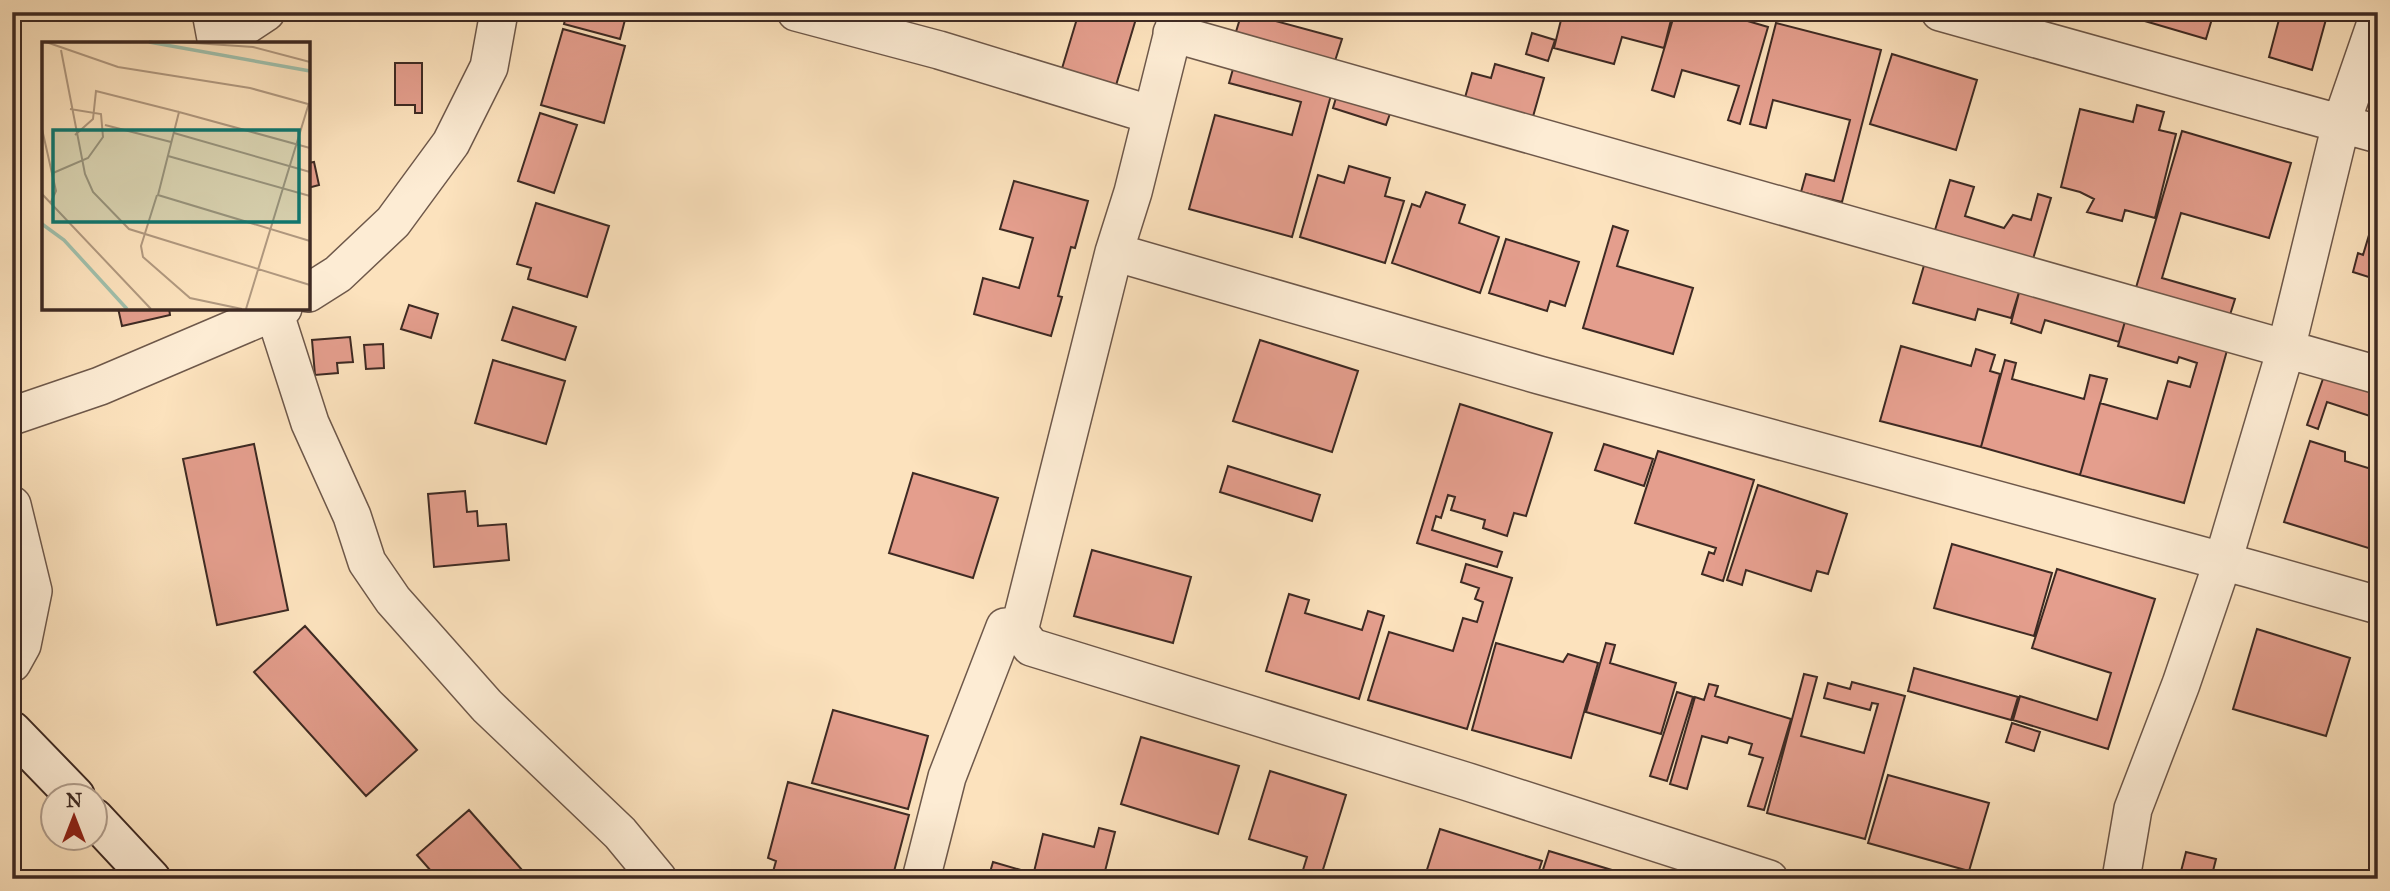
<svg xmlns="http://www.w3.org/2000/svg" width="2390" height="891" font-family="'IM FELL Great Primer',serif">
<rect width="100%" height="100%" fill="#fce2bd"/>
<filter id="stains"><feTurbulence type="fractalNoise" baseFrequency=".00286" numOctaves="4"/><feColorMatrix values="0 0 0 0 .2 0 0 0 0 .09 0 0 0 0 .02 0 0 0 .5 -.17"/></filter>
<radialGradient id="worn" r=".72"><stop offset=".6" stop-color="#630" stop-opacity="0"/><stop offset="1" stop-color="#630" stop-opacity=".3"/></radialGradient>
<!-- building -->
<path fill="#e49e8d" stroke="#3e2a23" stroke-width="2" d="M 567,12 L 627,12 L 620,39 L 564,24 Z
M 1079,12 L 1138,12 L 1114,92 L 1060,75 Z
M 1242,12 L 1342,39 L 1334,64 L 1235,35 Z
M 1563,12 L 1673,12 L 1664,48 L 1622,37 L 1614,64 L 1554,48 Z
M 1675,12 L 1717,12 L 1768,27 L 1740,124 L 1728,120 L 1739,86 L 1682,70 L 1674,97 L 1652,90 Z
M 2114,12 L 2214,12 L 2206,39 Z
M 2281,12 L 2328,12 L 2312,70 L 2269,57 Z
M 1776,23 L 1881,50 L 1842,202 L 1801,192 L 1806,174 L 1834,181 L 1850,120 L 1773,100 L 1766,128 L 1750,124 Z
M 563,29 L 625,46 L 604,123 L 541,105 Z
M 1532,33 L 1555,40 L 1548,61 L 1526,54 Z
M 1892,54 L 1977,80 L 1956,150 L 1870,124 Z
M 1235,62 L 1333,88 L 1292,237 L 1189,209 L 1215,115 L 1292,135 L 1301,102 L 1229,83 Z
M 395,63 L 422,63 L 422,113 L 415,113 L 415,105 L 395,105 Z
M 1495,64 L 1544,78 L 1532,120 L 1464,101 L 1472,73 L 1491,78 Z
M 1338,91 L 1392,108 L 1386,125 L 1333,108 Z
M 2137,105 L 2164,112 L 2159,130 L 2176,134 L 2155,218 L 2125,210 L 2122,221 L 2087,212 L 2094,199 L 2080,192 L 2061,187 L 2080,109 L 2133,122 Z
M 540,113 L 577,125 L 554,193 L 518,181 Z
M 2182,131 L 2291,163 L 2269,238 L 2181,213 L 2162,278 L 2235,299 L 2229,318 L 2135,291 Z
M 314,162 L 319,185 L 308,188 L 308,163 Z
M 1349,166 L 1390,178 L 1385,196 L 1404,201 L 1385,263 L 1300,237 L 1318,175 L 1344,183 Z
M 1950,180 L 1974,187 L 1965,216 L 2004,228 L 2013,215 L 2031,220 L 2038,194 L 2051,198 L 2033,259 L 1935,230 Z
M 1014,181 L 1088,201 L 1075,248 L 1071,247 L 1058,296 L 1062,297 L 1051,336 L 974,314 L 983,278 L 1019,288 L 1033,238 L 1000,229 Z
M 1426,192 L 1465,205 L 1459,223 L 1499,237 L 1480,293 L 1392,263 L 1412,204 L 1420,207 Z
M 536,203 L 609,226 L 587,297 L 528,279 L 531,268 L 517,264 Z
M 2378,205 L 2378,280 L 2353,272 L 2358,253 L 2363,255 Z
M 1613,226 L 1628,231 L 1617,266 L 1693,288 L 1673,354 L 1583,328 Z
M 1506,239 L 1579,262 L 1565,306 L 1550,301 L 1547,311 L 1489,293 Z
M 1925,262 L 2020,289 L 2011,318 L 1978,309 L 1975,320 L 1913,303 Z
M 2020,289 L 2126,318 L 2119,342 L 2045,320 L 2041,333 L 2011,323 Z
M 409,305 L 438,314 L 431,338 L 401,329 Z
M 513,307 L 576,327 L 565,360 L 502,340 Z
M 118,308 L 169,308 L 170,315 L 122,326 Z
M 2126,318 L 2228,347 L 2184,503 L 2080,475 L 2100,403 L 2157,419 L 2168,381 L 2190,387 L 2197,363 L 2179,357 L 2177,363 L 2118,346 Z
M 350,337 L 353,362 L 337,363 L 338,373 L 315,375 L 312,340 Z
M 1260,340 L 1358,371 L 1332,452 L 1233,421 Z
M 383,344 L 384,368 L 366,369 L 364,345 Z
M 1901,346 L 1971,366 L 1976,349 L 1995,355 L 1990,371 L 2000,374 L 1981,447 L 1880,421 Z
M 493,360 L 565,381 L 546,444 L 475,423 Z
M 2005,360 L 2016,363 L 2012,379 L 2084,399 L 2090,375 L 2107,379 L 2080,475 L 1981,447 Z
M 2325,373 L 2378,390 L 2378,412 L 2375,411 L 2373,417 L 2327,402 L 2318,429 L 2307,425 Z
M 1460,404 L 1552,433 L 1526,516 L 1514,513 L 1507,536 L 1483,528 L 1485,520 L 1451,510 L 1455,497 L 1448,495 L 1441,518 L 1436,516 L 1432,530 L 1502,552 L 1497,567 L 1417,543 Z
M 2310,441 L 2345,452 L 2345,461 L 2378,471 L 2378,551 L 2284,522 Z
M 254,444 L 288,610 L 217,625 L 183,459 Z
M 1604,444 L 1653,459 L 1644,486 L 1595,470 Z
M 1658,451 L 1754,480 L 1723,581 L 1702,574 L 1709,552 L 1714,554 L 1716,548 L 1635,523 Z
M 1228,466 L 1320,495 L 1312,521 L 1220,492 Z
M 913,473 L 998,498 L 973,578 L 889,553 Z
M 1758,485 L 1847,514 L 1828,574 L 1817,571 L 1811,591 L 1746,570 L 1742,585 L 1727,580 Z
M 465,491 L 467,512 L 477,511 L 478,526 L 506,524 L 509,560 L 434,567 L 428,494 Z
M 1952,544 L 2052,573 L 2034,636 L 1934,608 Z
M 1092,550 L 1191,577 L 1173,643 L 1074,616 Z
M 1466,564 L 1512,578 L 1467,729 L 1368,700 L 1389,632 L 1453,651 L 1463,618 L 1477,622 L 1483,602 L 1475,599 L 1479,588 L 1461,582 Z
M 2057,569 L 2155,599 L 2108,749 L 2013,720 L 2020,696 L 2097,720 L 2111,673 L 2032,648 Z
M 1289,594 L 1309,600 L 1305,613 L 1362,630 L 1368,611 L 1384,616 L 1359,699 L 1266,671 Z
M 305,626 L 417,750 L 366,796 L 254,672 Z
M 2257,629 L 2350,658 L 2326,736 L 2233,709 Z
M 1496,643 L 1563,662 L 1568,654 L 1598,663 L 1571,758 L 1472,730 Z
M 1606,643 L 1615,645 L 1610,663 L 1676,683 L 1661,734 L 1586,712 Z
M 1914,668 L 2018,697 L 2011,720 L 1908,691 Z
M 1804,674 L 1817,677 L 1801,736 L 1864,753 L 1878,704 L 1872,703 L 1870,710 L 1824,698 L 1828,683 L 1850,689 L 1852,682 L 1905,696 L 1865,839 L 1767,813 Z
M 1709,684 L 1718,686 L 1715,696 L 1791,719 L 1764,810 L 1748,806 L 1763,758 L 1749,754 L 1752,744 L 1729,737 L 1727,743 L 1702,736 L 1687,789 L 1670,784 L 1695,697 L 1704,700 Z
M 1677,692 L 1693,697 L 1667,781 L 1650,776 Z
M 833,710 L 928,736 L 908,809 L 812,783 Z
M 2012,723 L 2040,732 L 2034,751 L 2006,742 Z
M 1141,737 L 1239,766 L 1218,834 L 1121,804 Z
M 1270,771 L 1346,795 L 1321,876 L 1303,870 L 1307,857 L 1249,839 Z
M 1888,775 L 1989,803 L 1969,871 L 1868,843 Z
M 788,782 L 909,815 L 892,879 L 771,879 L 776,861 L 768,858 Z
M 469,810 L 530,879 L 438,879 L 417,855 Z
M 1099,828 L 1115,832 L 1103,879 L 1045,879 L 1033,876 L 1043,834 L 1094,847 Z
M 1440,829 L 1542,861 L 1536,879 L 1424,879 Z
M 1549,851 L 1625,874 L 1623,879 L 1540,879 Z
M 2186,852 L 2216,859 L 2211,879 L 2179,879 Z
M 993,862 L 1031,873 L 1029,879 L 988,879 Z"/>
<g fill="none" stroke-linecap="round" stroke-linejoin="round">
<defs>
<path id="street" d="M 211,12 L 217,44
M 796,12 L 939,50 L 1152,115
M 1178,12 L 1133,192 L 1114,252 L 1019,631 L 1031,647 L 1465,781 L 1769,879
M 1940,12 L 2378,134
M 1172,33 L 2378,375
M 218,44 L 266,12
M 1114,252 L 1539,375 L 2251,569 L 2378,605
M 308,293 L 338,274 L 393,222 L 451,143 L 489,67 L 499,12
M 273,308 L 310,423 L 352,516 L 367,562 L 393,600 L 487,706 L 620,833 L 658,879
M 12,416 L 100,386 L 283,308
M 12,505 L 33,591 L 22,645 L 12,663
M 921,879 L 947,777 L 1005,627 L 1019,631
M 2121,879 L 2133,809 L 2181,684 L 2223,561 L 2286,349 L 2341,124 L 2378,17"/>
<path id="secondary" d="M 12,731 L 75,796
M 94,818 L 151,879"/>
</defs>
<!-- street casing -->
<use href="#street" stroke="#6e584a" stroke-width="40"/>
<!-- secondary casing -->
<use href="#secondary" stroke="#3e2a23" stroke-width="42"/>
<!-- street -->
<use href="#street" stroke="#fdecd4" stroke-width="37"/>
<!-- secondary -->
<use href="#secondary" stroke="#fdecd4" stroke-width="38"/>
</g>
<!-- overview -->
<g transform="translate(42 42)">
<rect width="268" height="268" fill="#fce2bd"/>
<path fill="none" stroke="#a0bfab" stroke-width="3.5" d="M 107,0 L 268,29M 0,182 L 22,198 L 85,267"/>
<path fill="none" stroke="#b0987f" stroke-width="2" d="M 4,0 L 76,25 L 208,46 L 266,62M 138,0 L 211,5 L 268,20M 19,8 L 43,132 L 51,150 L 87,187 L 268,243M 63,83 L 129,100M 0,87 L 14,149 L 9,160M 132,91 L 268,130M 33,93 L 51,77 L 54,49 L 137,70M 268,106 L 137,70 L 116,153 L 268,199M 126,114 L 268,154M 11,131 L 46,116 L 61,95 L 59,72 L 28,67M 0,152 L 109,267M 115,153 L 99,204 L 101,215 L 148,256 L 200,267M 204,267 L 267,61"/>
<path fill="#0f766e" fill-opacity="0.15" stroke="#0f766e" stroke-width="3.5" d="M 11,88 L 257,88 L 257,180 L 11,180 Z"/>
<rect width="268" height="268" fill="none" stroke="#3e2a23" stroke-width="3.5"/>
</g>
<!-- margin -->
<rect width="2390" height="891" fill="none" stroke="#fce2bd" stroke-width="42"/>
<rect x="14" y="14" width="2362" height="863" fill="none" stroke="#3e2a23" stroke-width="3.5"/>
<rect x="21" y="21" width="2348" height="849" fill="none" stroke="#3e2a23" stroke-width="2"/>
<!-- north arrow -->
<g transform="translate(74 817)"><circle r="33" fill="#fdecd4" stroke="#b19e8d" stroke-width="2"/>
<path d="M0-5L12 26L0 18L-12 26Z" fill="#8f2418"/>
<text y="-10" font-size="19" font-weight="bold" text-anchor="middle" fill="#3e2a23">N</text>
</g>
<rect width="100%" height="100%" filter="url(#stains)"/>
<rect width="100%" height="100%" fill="url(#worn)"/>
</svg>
